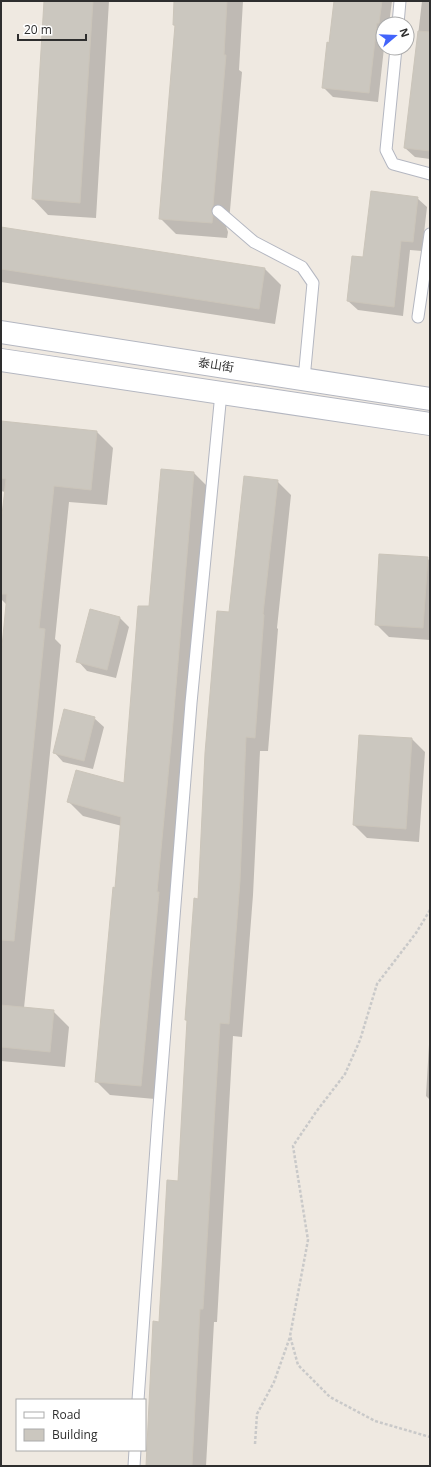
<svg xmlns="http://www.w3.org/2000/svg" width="431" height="1467" font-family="'Open Sans','Noto Sans SC',sans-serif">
<rect width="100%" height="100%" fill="#efe9e1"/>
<!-- shadow -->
<path fill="#0003" d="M 44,1 L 109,1 L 96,218 L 48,215 L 33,199 L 45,9 L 44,7 Z
M 175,1 L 243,1 L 239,70 L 242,72 L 229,222 L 226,226 L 228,232 L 227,238 L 176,234 L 160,218 L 176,27 L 174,25 Z
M 335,1 L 392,1 L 389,24 L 383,24 L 383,48 L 384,48 L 378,102 L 333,97 L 323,87 L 330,44 Z
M 422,1 L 430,1 L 430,159 L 415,157 L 405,148 Z
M 417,198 L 427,207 L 422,251 L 410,250 L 403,316 L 358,310 L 348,301 Z
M 1,229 L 265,269 L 281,285 L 275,324 L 1,282 Z
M 1,422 L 97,432 L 113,448 L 107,505 L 69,502 L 55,639 L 61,645 L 24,1008 L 53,1011 L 69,1027 L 65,1067 L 1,1061 L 1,667 L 7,605 L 1,599 L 1,533 L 5,492 L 1,491 Z
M 194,473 L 208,487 L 155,1099 L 110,1095 L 96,1081 L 122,826 L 83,816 L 69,802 L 125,784 L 150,608 Z
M 277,481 L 291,495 L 277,628 L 278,629 L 268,751 L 260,751 L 253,895 L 242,1037 L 233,1036 L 217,1322 L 214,1322 L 206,1466 L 147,1466 L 160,1323 L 179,1182 L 188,1022 L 186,1020 L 230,613 Z
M 427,558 L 430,561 L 430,640 L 389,637 L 376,624 Z
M 91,610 L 120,618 L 129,627 L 116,678 L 87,671 L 78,661 Z
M 94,718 L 104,727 L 93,769 L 63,762 L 54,752 Z
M 412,739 L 425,752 L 419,842 L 367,838 L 354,825 Z
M 430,1027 L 430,1100 L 426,1096 Z"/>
<!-- building -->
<path fill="#cbc7bf" stroke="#cbc5ba" d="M 44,1 L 93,1 L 80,203 L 32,199 Z
M 174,1 L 227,1 L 224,55 L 226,55 L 213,206 L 211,210 L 213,215 L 212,223 L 159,219 L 175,25 L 173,25 Z
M 334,1 L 382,1 L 379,23 L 377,23 L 369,93 L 322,88 L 327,42 L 329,43 Z
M 418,31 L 430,32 L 430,151 L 404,148 Z
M 371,191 L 418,197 L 413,242 L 401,241 L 394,307 L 347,301 L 352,256 L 363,257 Z
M 1,227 L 265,268 L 259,309 L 1,269 Z
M 1,421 L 97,431 L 91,490 L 54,486 L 39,628 L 45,629 L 14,941 L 1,940 L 1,657 L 7,594 L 1,594 L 1,524 L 6,479 L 1,478 Z
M 161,469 L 194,472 L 172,734 L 157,892 L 159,892 L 141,1086 L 95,1082 L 113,887 L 115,888 L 121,817 L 67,802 L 76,770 L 124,783 L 138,606 L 149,606 Z
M 244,476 L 278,480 L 263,614 L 264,615 L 255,738 L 246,737 L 240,881 L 229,1024 L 220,1023 L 203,1309 L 200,1309 L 192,1466 L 146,1466 L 153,1321 L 159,1322 L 167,1180 L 178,1181 L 187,1020 L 185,1020 L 194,898 L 198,899 L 205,753 L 217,611 L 229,612 Z
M 379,554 L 428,557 L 423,628 L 375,625 Z
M 90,609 L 120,617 L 107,670 L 76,662 Z
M 64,709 L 95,717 L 84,761 L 53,753 Z
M 359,735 L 412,738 L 406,829 L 353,825 Z
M 1,1005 L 54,1010 L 50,1052 L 1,1047 Z"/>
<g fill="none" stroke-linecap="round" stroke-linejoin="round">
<defs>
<path id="service" d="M 398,24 L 400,1
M 396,48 L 386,150 L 393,164 L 430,174
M 218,211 L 254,242 L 302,267 L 313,283 L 304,379
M 418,317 L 430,234
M 138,1400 L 158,1119 L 191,703 L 221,393
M 134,1466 L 135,1450"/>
<path id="secondary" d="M 1,332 L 430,399
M 1,360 L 430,424"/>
</defs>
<!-- service casing -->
<use href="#service" stroke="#b4b7c1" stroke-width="13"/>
<!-- secondary casing -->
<use href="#secondary" stroke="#b4b7c1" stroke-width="24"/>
<!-- path -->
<path stroke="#c9c9c9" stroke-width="2.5" stroke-dasharray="3 2" stroke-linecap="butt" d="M 430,910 L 416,933 L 377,984 L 360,1040 L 345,1074 L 316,1112 L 293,1146 L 308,1240 L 290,1336 L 298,1365 L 330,1397 L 375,1421 L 430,1437
M 255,1444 L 257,1414 L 274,1382 L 290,1337"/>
<!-- service -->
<use href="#service" stroke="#fff" stroke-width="11"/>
<!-- secondary -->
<use href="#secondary" stroke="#fff" stroke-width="22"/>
</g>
<g text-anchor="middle" stroke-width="4" stroke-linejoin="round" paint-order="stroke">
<!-- street labels -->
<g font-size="12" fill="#2e2e2e" stroke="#fff">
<text transform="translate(216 365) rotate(9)" y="4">泰山街</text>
</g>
</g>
<!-- border -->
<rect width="431" height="1467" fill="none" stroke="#2e2e2e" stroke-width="4"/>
<!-- legend -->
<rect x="16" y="1399" width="130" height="52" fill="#ffffff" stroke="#ababab"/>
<rect x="24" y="1412" width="20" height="6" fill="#ffffff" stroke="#ababab"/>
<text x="52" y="1419" font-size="12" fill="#2e2e2e">Road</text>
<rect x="24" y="1429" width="20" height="12" fill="#cbc7bf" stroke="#ababab"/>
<text x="52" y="1439" font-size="12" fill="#2e2e2e">Building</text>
<!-- north arrow -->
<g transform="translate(395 36) rotate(71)"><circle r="19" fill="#ffffff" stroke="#ababab"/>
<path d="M0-3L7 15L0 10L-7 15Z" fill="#4264fb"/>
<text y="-6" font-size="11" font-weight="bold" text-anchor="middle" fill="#2e2e2e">N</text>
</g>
<!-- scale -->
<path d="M18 34v6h68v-6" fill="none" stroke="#2e2e2e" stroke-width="2"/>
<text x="24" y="34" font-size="12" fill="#2e2e2e" stroke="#ffffff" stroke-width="3" paint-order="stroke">20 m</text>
</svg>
